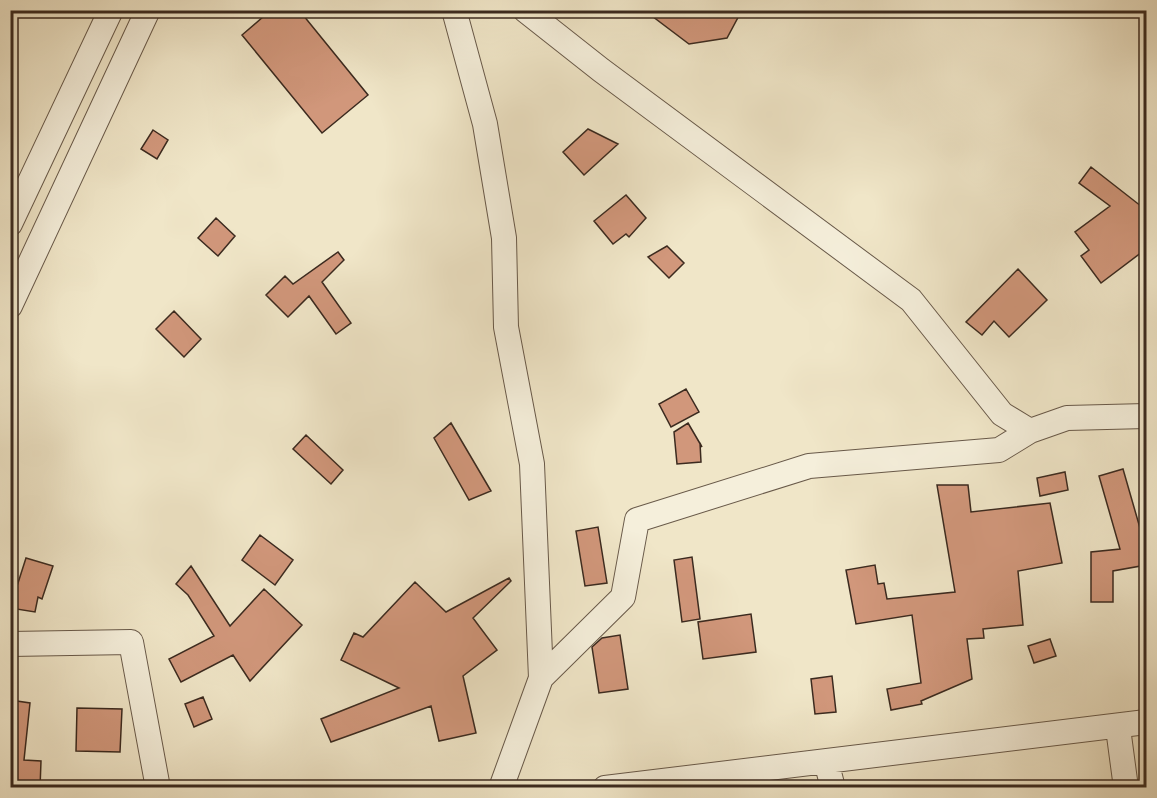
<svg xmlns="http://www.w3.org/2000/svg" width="1157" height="798" font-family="'IM FELL Double Pica',serif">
<rect width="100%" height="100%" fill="#f0e6c8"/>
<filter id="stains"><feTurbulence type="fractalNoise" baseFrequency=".00333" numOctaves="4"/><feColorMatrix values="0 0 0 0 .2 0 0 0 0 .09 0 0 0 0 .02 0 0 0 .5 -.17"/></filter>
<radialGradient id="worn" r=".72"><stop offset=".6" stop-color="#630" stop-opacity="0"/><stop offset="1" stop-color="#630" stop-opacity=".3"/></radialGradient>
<!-- building -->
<path fill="#d1977b" stroke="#3b2a1f" stroke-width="1.5" d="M 271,10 L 299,10 L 368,95 L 322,133 L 242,35 Z
M 644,10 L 742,10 L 727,38 L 689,44 Z
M 588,129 L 618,144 L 584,175 L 563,152 Z
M 153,130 L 168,140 L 157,159 L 141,149 Z
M 1091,167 L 1146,210 L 1146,249 L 1101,283 L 1081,256 L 1089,250 L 1075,232 L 1110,206 L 1079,183 Z
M 626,195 L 646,218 L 629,237 L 626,234 L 613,244 L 594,221 Z
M 216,218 L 235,236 L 218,256 L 198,238 Z
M 667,246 L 684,263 L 669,278 L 648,257 Z
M 338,252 L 344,260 L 322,282 L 351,323 L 336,334 L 309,296 L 288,317 L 266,295 L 285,276 L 293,284 Z
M 1018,269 L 1047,300 L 1009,337 L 994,321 L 982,335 L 966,322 Z
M 174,311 L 201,339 L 184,357 L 156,329 Z
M 686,389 L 699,412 L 671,427 L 659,404 Z
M 451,423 L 491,491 L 469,500 L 434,438 Z
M 688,423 L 702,447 L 700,443 L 701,462 L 677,464 L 674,432 Z
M 306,435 L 343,470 L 331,484 L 293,449 Z
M 1123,469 L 1142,535 L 1146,534 L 1146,565 L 1113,571 L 1113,602 L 1091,602 L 1091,552 L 1120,549 L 1099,476 Z
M 1065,472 L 1068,490 L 1040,496 L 1037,478 Z
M 937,485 L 968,485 L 971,512 L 1050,503 L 1062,563 L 1018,571 L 1023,625 L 983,629 L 984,638 L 967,639 L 972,679 L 921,701 L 922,704 L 891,710 L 887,689 L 921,683 L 912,615 L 856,624 L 846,570 L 875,565 L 878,584 L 884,583 L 887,599 L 955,592 Z
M 598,527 L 607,583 L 585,586 L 576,531 Z
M 260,535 L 293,560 L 275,585 L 242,560 Z
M 692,557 L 700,619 L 682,622 L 674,560 Z
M 26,558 L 53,566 L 42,599 L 38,597 L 35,612 L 10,608 Z
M 191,566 L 230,626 L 264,589 L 302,625 L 250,681 L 233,655 L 181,682 L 169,659 L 214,636 L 188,595 L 176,584 Z
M 509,578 L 511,581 L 473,618 L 497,650 L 463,676 L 476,733 L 439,741 L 431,706 L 331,742 L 321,719 L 399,688 L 341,660 L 354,633 L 363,637 L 415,582 L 446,612 Z
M 751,614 L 756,652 L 703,659 L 698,622 Z
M 620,635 L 628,689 L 599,693 L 592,647 L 602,638 Z
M 1050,639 L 1056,656 L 1034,663 L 1028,646 Z
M 832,676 L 836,712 L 815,714 L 811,679 Z
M 203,697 L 212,719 L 194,727 L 185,704 Z
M 10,700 L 30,703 L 24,760 L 41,761 L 40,788 L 11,788 Z
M 77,708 L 122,709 L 120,752 L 76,751 Z"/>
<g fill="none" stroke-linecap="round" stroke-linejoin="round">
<defs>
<path id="minor" d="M 454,10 L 485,124 L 504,238 L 506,327 L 532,464 L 541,678 L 501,788
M 525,10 L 601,70 L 911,300 L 1002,414 L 1030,431
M 10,224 L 111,10
M 10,306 L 148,10
M 10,644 L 131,642 L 158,788
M 541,678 L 623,597 L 637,520 L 809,466 L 999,450 L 1030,431 L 1067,418 L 1146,416
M 1118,728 L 1126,788
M 826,761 L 833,788
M 605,788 L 1146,722"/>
</defs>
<!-- minor casing -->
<use href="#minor" stroke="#685949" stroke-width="26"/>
<!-- minor -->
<use href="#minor" stroke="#f5efdb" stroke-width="24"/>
</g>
<!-- margin -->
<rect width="1157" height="798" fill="none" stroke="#f0e6c8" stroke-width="36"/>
<rect x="12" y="12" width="1133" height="774" fill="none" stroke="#3b2a1f" stroke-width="3"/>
<rect x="18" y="18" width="1121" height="762" fill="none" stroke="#3b2a1f" stroke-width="1.5"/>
<rect width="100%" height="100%" filter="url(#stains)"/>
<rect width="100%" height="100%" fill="url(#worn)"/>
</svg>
